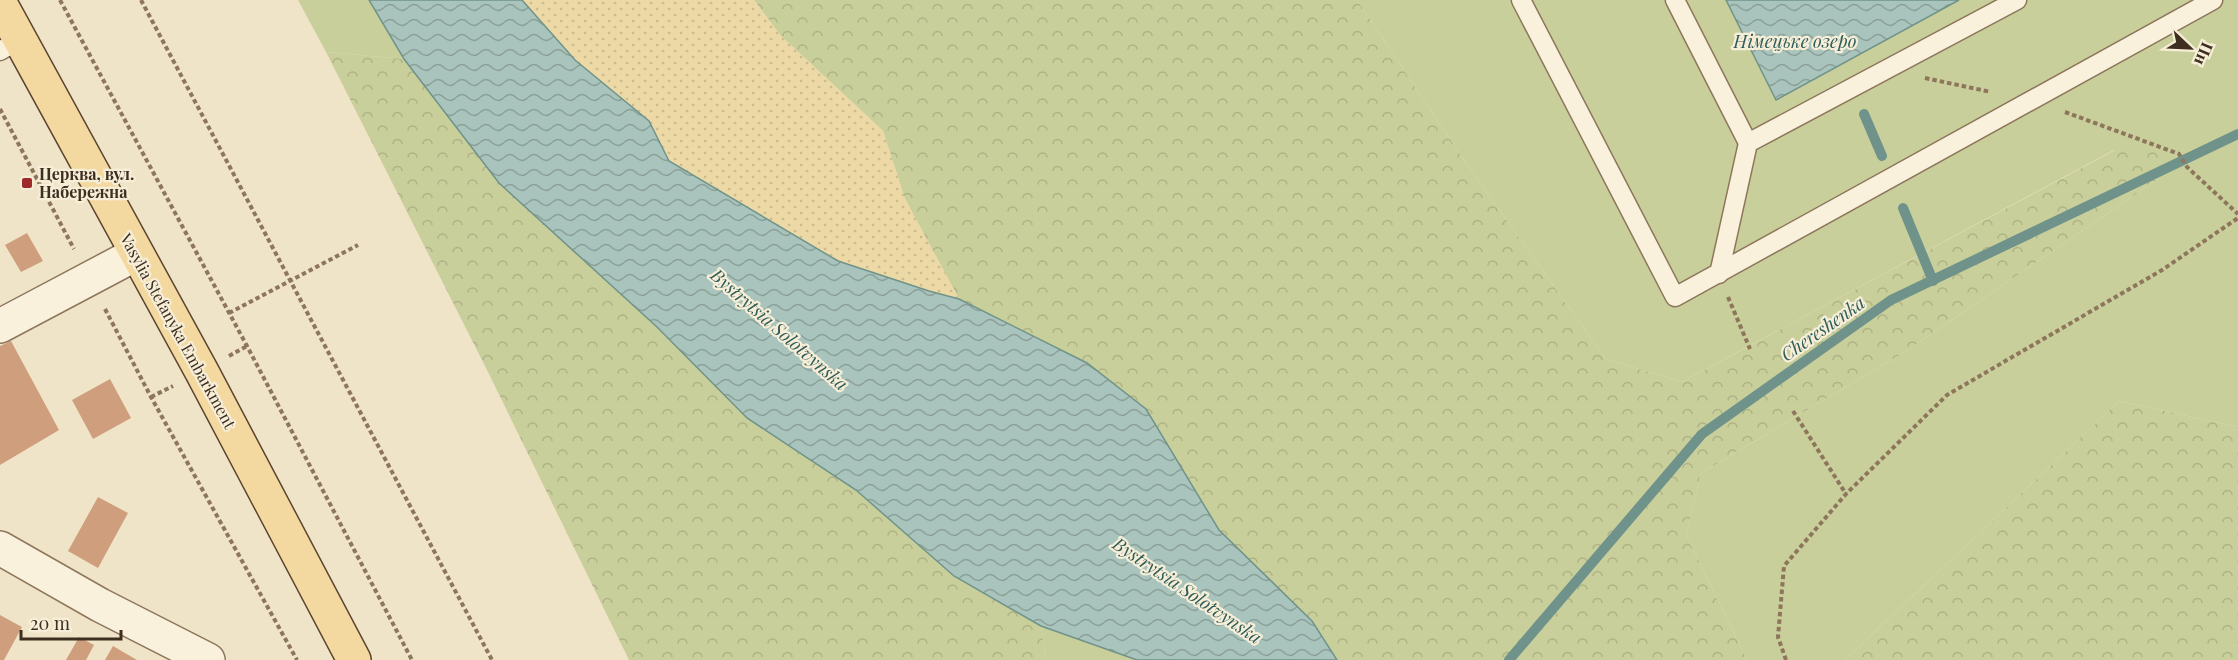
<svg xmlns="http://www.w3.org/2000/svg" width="2238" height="660" font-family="'Playfair Display',serif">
<defs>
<pattern id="forest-crowns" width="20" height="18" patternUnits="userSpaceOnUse" patternTransform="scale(1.5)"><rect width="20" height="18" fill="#c9cf9b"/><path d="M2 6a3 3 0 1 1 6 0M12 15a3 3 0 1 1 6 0" fill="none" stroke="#aeb285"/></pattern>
<pattern id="sand-dots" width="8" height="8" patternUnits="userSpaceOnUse" patternTransform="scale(1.5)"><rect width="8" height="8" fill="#ecd9a5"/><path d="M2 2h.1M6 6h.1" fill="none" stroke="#cbbb8e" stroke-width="1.8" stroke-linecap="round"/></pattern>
<pattern id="water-waves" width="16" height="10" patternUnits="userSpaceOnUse" patternTransform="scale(1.5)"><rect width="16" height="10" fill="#a9c4bc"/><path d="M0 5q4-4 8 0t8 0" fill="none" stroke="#8ba098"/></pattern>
</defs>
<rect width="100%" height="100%" fill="#f0e4c8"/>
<!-- grass -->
<path fill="#c9cf9b" d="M 298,0 L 369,0 L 404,59 L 326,52 Z
M 1357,0 L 1726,0 L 1776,100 L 1959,0 L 2238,0 L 2238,427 L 2119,401 L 1845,660 L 1747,660 L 1686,535 L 1701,473 L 1905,352 L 2158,179 L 2114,150 L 1682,382 L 1606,359 L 1472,172 Z
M 1041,626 L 1137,660 L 1046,660 Z"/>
<!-- forest -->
<path fill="url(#forest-crowns)" d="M 754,0 L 1357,0 L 1472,172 L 1606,359 L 1682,382 L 2115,150 L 2159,145 L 2158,179 L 1905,352 L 1701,473 L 1686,535 L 1747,660 L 1337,660 L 1312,621 L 1219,530 L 1146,409 L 1087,363 L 959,299 L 905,199 L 883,131 L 780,35 Z
M 326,52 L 404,59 L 499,183 L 657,327 L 747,418 L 856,490 L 954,576 L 1041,626 L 1046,660 L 629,660 L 486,368 Z
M 2119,401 L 2238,427 L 2238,660 L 1845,660 Z"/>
<!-- sand -->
<path fill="url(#sand-dots)" d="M 522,0 L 754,0 L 780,35 L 883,131 L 905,199 L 959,299 L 929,291 L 838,261 L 669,161 L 649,121 L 575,60 Z"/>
<!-- water -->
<path fill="url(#water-waves)" stroke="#6f938a" stroke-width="1.5" d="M 369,0 L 522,0 L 575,60 L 649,121 L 669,161 L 838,261 L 929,291 L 959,299 L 1087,363 L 1146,409 L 1219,530 L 1312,621 L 1337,660 L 1137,660 L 1041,626 L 954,576 L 856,490 L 747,418 L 657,327 L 499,183 L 404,59 Z
M 1726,0 L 1959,0 L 1776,100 Z"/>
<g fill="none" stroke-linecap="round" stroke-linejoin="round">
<!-- stream -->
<path stroke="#6f938a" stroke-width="10" d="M 1864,114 L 1882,156
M 1903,208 L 1933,281
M 1509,660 L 1702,434 L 1891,300 L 2238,134"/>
</g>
<!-- building -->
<path fill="#cf9f7d" d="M 27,233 L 43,261 L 21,272 L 5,245 Z
M 11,341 L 59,430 L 0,465 L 0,346 Z
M 110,379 L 131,418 L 93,439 L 72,400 Z
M 98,497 L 128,513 L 98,568 L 68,551 Z
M 0,615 L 22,627 L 4,660 L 0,660 Z
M 79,637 L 94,645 L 86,660 L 66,660 Z
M 113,646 L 137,660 L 105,660 Z"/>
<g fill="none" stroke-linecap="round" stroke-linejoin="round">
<defs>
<path id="lane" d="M 1521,0 L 1675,297 L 2213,0
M 1675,0 L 1748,143 L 1719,274
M 0,51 L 19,40
M 1748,143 L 2017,0"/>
<path id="street" d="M 0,326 L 136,254
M 0,548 L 100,605 L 208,660"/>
<path id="primary" d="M 0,3 L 202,372 L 354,660"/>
</defs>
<!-- lane casing -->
<use href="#lane" stroke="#8d765c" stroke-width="21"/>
<!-- street casing -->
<use href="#street" stroke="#8d765c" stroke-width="36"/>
<!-- primary casing -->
<use href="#primary" stroke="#5b4430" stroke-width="36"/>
<!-- path -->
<path stroke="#8d765c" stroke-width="4" stroke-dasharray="4.5 3" stroke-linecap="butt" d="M 60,0 L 247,346 L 412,660
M 141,0 L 492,660
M 1925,78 L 1991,92
M 0,109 L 74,249
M 2065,112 L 2179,154 L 2187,167 L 2238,214
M 1728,297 L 1750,349
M 105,309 L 151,397 L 297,660
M 229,313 L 358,245
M 229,356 L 247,346
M 151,397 L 173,386
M 1793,411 L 1846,494
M 1786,660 L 1778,637 L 1784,566 L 1846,494 L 1947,395 L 2162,270 L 2238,218"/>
<!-- lane -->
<use href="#lane" stroke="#faf1dc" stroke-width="18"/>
<!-- street -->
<use href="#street" stroke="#faf1dc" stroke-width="33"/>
<!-- primary -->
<use href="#primary" stroke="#f3d9a0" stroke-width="33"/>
</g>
<!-- markers -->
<rect fill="#9e2a2b" stroke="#f7eed8" stroke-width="2" x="21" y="177" width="12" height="12" rx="3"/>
<g text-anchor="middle" stroke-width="4.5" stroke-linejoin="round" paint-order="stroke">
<!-- poi labels -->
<g font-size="16" font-weight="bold" fill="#3d2e20" stroke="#f7eed8" text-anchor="start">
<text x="39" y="180">Церква, вул.<tspan x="39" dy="18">Набережна</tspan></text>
</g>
<!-- street labels -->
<g font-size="16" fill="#3d2e20" stroke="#f7eed8">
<text transform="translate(178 331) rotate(61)" y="6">Vasylia Stefanyka Embarkment</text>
</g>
<!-- water labels -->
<g font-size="18" font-style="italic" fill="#2f5d5a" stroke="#f7eed8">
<text x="1795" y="48">Німецьке озеро</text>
<text transform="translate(1823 329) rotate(-35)" y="6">Chereshenka</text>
<text transform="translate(779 330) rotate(41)" y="6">Bystrytsia Solotvynska</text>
<text transform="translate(1187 591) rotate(34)" y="6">Bystrytsia Solotvynska</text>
</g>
</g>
<!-- north arrow -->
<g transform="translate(2190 48) rotate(113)" stroke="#f7eed8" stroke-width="4.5" paint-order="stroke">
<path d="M0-4.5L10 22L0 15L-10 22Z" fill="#3d2e20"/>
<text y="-9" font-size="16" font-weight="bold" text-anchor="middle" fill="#3d2e20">Пн</text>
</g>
<!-- scale -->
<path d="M21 630v9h100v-9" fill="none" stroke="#3d2e20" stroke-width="3"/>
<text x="30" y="630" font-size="18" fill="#3d2e20" stroke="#f7eed8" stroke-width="4.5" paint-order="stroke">20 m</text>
</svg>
